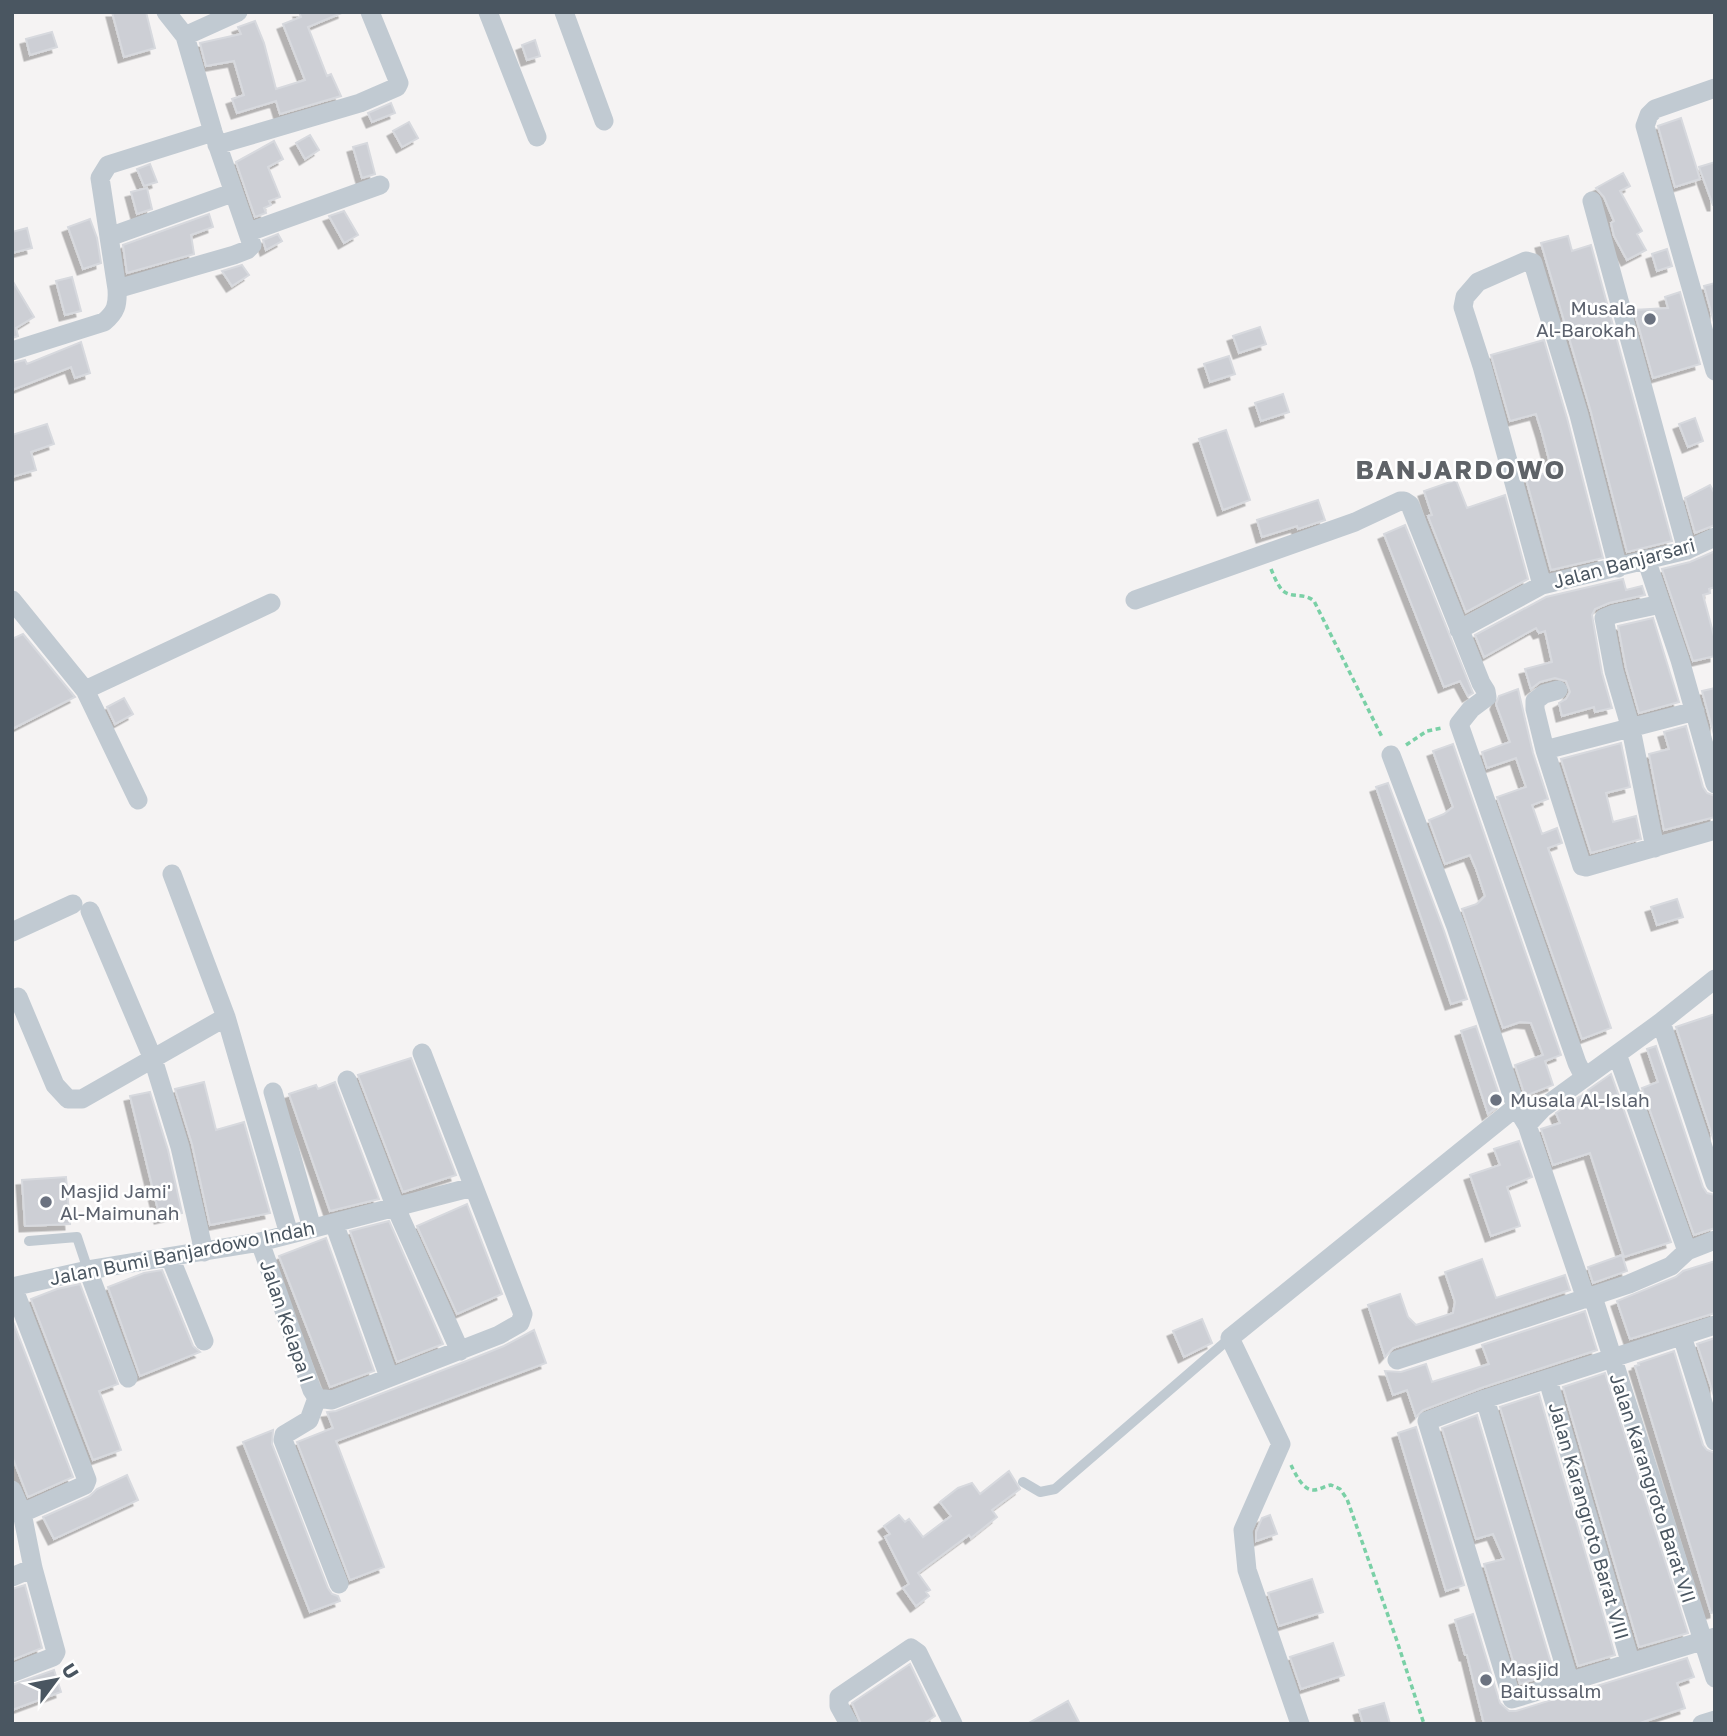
<svg xmlns="http://www.w3.org/2000/svg" width="1727" height="1736" font-family="'Golos Text',sans-serif">
<defs>
<filter id="shadow"><feDropShadow dx="-5.5" dy="5.5" stdDeviation="0" flood-color="#0004"/></filter>
</defs>
<rect width="100%" height="100%" fill="#f5f3f3"/>
<!-- building -->
<path fill="#cdcfd5" stroke="#d7d9de" stroke-width="2" filter="url(#shadow)" d="M 112,12 L 146,12 L 155,48 L 124,57 Z
M 299,12 L 344,12 L 308,27 L 327,76 L 331,74 L 341,96 L 280,114 L 276,101 L 237,113 L 232,99 L 244,95 L 234,61 L 206,66 L 200,43 L 241,34 L 238,27 L 255,21 L 264,43 L 276,89 L 305,80 L 283,24 L 301,17 Z
M 52,32 L 57,47 L 30,55 L 26,39 Z
M 535,40 L 540,56 L 527,60 L 522,45 Z
M 391,103 L 395,113 L 372,122 L 368,113 Z
M 1681,118 L 1700,179 L 1675,187 L 1658,126 Z
M 409,122 L 418,138 L 402,147 L 393,131 Z
M 310,135 L 319,150 L 305,159 L 296,143 Z
M 274,141 L 283,159 L 268,167 L 280,197 L 269,201 L 271,205 L 264,208 L 266,213 L 255,217 L 236,162 Z
M 367,143 L 375,174 L 362,178 L 353,147 Z
M 1715,162 L 1715,205 L 1713,205 L 1699,167 Z
M 150,164 L 157,182 L 144,186 L 137,169 Z
M 1623,173 L 1630,186 L 1620,191 L 1642,231 L 1637,234 L 1646,250 L 1627,260 L 1614,236 L 1611,223 L 1614,221 L 1604,197 L 1596,188 Z
M 147,188 L 152,209 L 137,214 L 131,192 Z
M 344,211 L 358,235 L 344,243 L 329,216 Z
M 209,214 L 213,227 L 191,235 L 194,254 L 127,273 L 123,245 Z
M 90,219 L 97,238 L 101,263 L 83,269 L 68,227 Z
M 27,228 L 32,248 L 12,253 L 12,232 Z
M 278,234 L 282,241 L 266,250 L 263,240 Z
M 1568,236 L 1572,251 L 1591,245 L 1672,541 L 1627,552 L 1591,412 L 1541,243 Z
M 1667,249 L 1672,266 L 1657,271 L 1652,254 Z
M 242,265 L 249,275 L 232,286 L 222,271 Z
M 72,277 L 81,311 L 65,315 L 56,281 Z
M 12,280 L 34,317 L 16,328 L 18,336 L 12,338 Z
M 1715,283 L 1715,326 L 1704,286 Z
M 1680,292 L 1700,364 L 1653,378 L 1634,310 L 1668,308 L 1665,297 Z
M 1260,327 L 1266,344 L 1239,353 L 1233,336 Z
M 1544,340 L 1567,418 L 1603,558 L 1551,570 L 1526,479 L 1552,471 L 1542,433 L 1536,414 L 1510,421 L 1491,355 Z
M 81,342 L 90,373 L 75,378 L 71,367 L 12,390 L 12,363 L 25,360 L 27,364 Z
M 1229,356 L 1235,374 L 1210,382 L 1204,364 Z
M 1283,394 L 1289,412 L 1261,421 L 1255,403 Z
M 1695,418 L 1703,441 L 1688,447 L 1679,424 Z
M 47,424 L 54,444 L 31,452 L 36,470 L 12,477 L 12,435 Z
M 1226,430 L 1250,500 L 1223,510 L 1199,439 Z
M 1456,480 L 1467,508 L 1505,495 L 1528,579 L 1466,612 L 1428,516 L 1432,515 L 1424,491 Z
M 1710,485 L 1715,494 L 1715,525 L 1695,533 L 1685,498 Z
M 1318,500 L 1325,520 L 1298,529 L 1297,526 L 1262,537 L 1257,520 Z
M 1405,525 L 1473,693 L 1468,696 L 1460,681 L 1444,687 L 1384,534 Z
M 1715,551 L 1715,587 L 1709,589 L 1710,593 L 1703,595 L 1715,640 L 1715,656 L 1693,661 L 1662,569 L 1690,562 Z
M 1623,579 L 1626,590 L 1642,586 L 1645,595 L 1609,603 L 1595,609 L 1592,615 L 1602,673 L 1612,708 L 1595,712 L 1594,707 L 1562,716 L 1559,703 L 1566,699 L 1570,692 L 1566,681 L 1555,678 L 1540,682 L 1531,689 L 1525,669 L 1552,662 L 1545,631 L 1539,633 L 1536,628 L 1484,657 L 1475,635 L 1546,597 Z
M 1653,618 L 1679,702 L 1639,713 L 1626,668 L 1618,626 Z
M 23,634 L 75,697 L 12,729 L 12,639 Z
M 1715,688 L 1715,738 L 1702,691 Z
M 1518,689 L 1533,753 L 1548,799 L 1532,805 L 1542,834 L 1557,828 L 1562,843 L 1548,848 L 1611,1028 L 1582,1039 L 1497,797 L 1526,787 L 1516,758 L 1487,768 L 1482,752 L 1510,742 L 1496,704 L 1499,696 Z
M 124,698 L 133,714 L 115,724 L 107,707 Z
M 1686,726 L 1703,787 L 1707,793 L 1715,796 L 1715,817 L 1664,830 L 1649,754 L 1669,749 L 1664,732 Z
M 1621,743 L 1630,787 L 1606,793 L 1613,822 L 1636,816 L 1641,839 L 1591,853 L 1561,759 Z
M 1453,744 L 1561,1055 L 1545,1061 L 1553,1085 L 1525,1096 L 1515,1065 L 1543,1055 L 1531,1023 L 1520,1022 L 1503,1028 L 1462,909 L 1477,904 L 1485,896 L 1476,869 L 1470,855 L 1445,864 L 1429,820 L 1444,814 L 1453,807 L 1433,751 Z
M 1388,783 L 1444,931 L 1467,999 L 1451,1004 L 1376,787 Z
M 1677,899 L 1683,917 L 1657,925 L 1651,907 Z
M 1715,1014 L 1715,1144 L 1676,1027 Z
M 1476,1026 L 1502,1103 L 1488,1114 L 1461,1031 Z
M 1656,1046 L 1703,1187 L 1707,1193 L 1715,1195 L 1715,1228 L 1694,1235 L 1642,1088 L 1658,1082 L 1647,1049 Z
M 411,1058 L 456,1175 L 403,1192 L 358,1075 Z
M 1611,1074 L 1671,1242 L 1624,1257 L 1590,1153 L 1553,1165 L 1541,1129 L 1560,1123 L 1556,1113 L 1579,1097 L 1590,1093 L 1588,1090 Z
M 204,1082 L 216,1130 L 244,1122 L 270,1213 L 210,1225 L 192,1144 L 175,1089 Z
M 335,1082 L 379,1199 L 330,1211 L 289,1094 L 316,1085 L 318,1089 Z
M 150,1092 L 168,1150 L 182,1213 L 160,1218 L 130,1096 Z
M 1519,1141 L 1532,1177 L 1507,1187 L 1520,1226 L 1491,1236 L 1470,1175 L 1500,1165 L 1494,1149 Z
M 66,1177 L 70,1224 L 25,1226 L 22,1180 Z
M 467,1204 L 502,1294 L 457,1314 L 417,1226 Z
M 389,1221 L 443,1344 L 397,1362 L 350,1231 Z
M 326,1238 L 374,1371 L 330,1387 L 279,1256 Z
M 1622,1255 L 1627,1271 L 1593,1283 L 1588,1267 Z
M 1482,1259 L 1496,1298 L 1565,1275 L 1570,1290 L 1393,1348 L 1385,1357 L 1368,1305 L 1400,1294 L 1408,1317 L 1416,1325 L 1453,1313 L 1455,1302 L 1445,1272 Z
M 1715,1261 L 1715,1313 L 1630,1339 L 1617,1301 L 1676,1277 L 1683,1271 Z
M 162,1270 L 193,1346 L 200,1352 L 140,1376 L 108,1287 L 144,1273 Z
M 80,1284 L 118,1384 L 99,1391 L 121,1450 L 93,1460 L 31,1299 L 57,1289 Z
M 1585,1311 L 1597,1350 L 1481,1388 L 1423,1410 L 1416,1417 L 1407,1390 L 1393,1395 L 1385,1371 L 1401,1372 L 1426,1364 L 1432,1382 L 1489,1364 L 1482,1345 Z
M 12,1319 L 73,1477 L 28,1497 L 12,1456 Z
M 1202,1319 L 1212,1343 L 1184,1357 L 1173,1331 Z
M 534,1330 L 546,1363 L 336,1441 L 384,1567 L 350,1580 L 297,1442 L 333,1428 L 327,1412 L 336,1411 L 464,1362 L 504,1346 Z
M 1715,1338 L 1715,1399 L 1697,1344 Z
M 1674,1351 L 1703,1445 L 1707,1450 L 1715,1453 L 1715,1612 L 1711,1613 L 1635,1366 L 1639,1365 L 1638,1363 Z
M 1605,1373 L 1688,1633 L 1639,1647 L 1563,1387 Z
M 1539,1394 L 1615,1655 L 1578,1666 L 1500,1407 Z
M 1477,1415 L 1554,1673 L 1520,1684 L 1484,1564 L 1504,1559 L 1493,1534 L 1476,1539 L 1442,1428 Z
M 1416,1427 L 1464,1585 L 1446,1591 L 1398,1433 Z
M 273,1430 L 272,1444 L 328,1588 L 332,1594 L 338,1596 L 340,1601 L 310,1612 L 243,1442 Z
M 1009,1471 L 1020,1489 L 992,1510 L 997,1517 L 971,1538 L 969,1535 L 918,1573 L 930,1590 L 926,1592 L 929,1596 L 916,1606 L 903,1588 L 909,1584 L 885,1537 L 890,1534 L 884,1526 L 899,1515 L 905,1522 L 909,1519 L 923,1537 L 951,1516 L 940,1502 L 958,1488 L 972,1483 L 980,1494 Z
M 127,1475 L 138,1500 L 54,1539 L 43,1517 L 90,1496 L 97,1489 Z
M 1270,1515 L 1277,1534 L 1256,1541 L 1256,1532 L 1262,1518 Z
M 1312,1579 L 1323,1612 L 1279,1626 L 1268,1593 Z
M 25,1585 L 42,1648 L 12,1660 L 12,1589 Z
M 1473,1614 L 1500,1703 L 1509,1711 L 1516,1711 L 1687,1658 L 1694,1677 L 1677,1683 L 1685,1708 L 1637,1724 L 1484,1724 L 1467,1655 L 1465,1655 L 1455,1620 Z
M 1333,1643 L 1344,1675 L 1301,1689 L 1290,1657 Z
M 910,1664 L 935,1716 L 923,1724 L 861,1724 L 852,1703 Z
M 54,1670 L 61,1692 L 12,1710 L 12,1685 Z
M 1068,1701 L 1080,1724 L 1027,1724 Z
M 1384,1703 L 1390,1724 L 1363,1724 L 1359,1710 Z"/>
<g fill="none" stroke-linecap="round" stroke-linejoin="round">
<!-- path -->
<path stroke="#7ad0a6" stroke-width="3.5" stroke-dasharray="5 3.5" stroke-linecap="butt" d="M 1271,569 C 1274,576 1277,584 1282,590 C 1291,599 1304,592 1314,601 L 1383,739
M 1406,745 L 1427,731 L 1442,728
M 1291,1465 C 1295,1473 1303,1491 1314,1490 C 1319,1490 1325,1486 1331,1485 L 1340,1489 L 1347,1499 L 1397,1641 L 1424,1724"/>
<!-- service -->
<path stroke="#c1cad2" stroke-width="10" d="M 29,1241 L 77,1237 L 88,1270
M 1023,1482 L 1040,1492 L 1055,1489 L 1230,1338"/>
<!-- minor -->
<path stroke="#c1cad2" stroke-width="19" d="M 488,12 L 537,137
M 564,12 L 604,121
M 185,36 L 238,12
M 1715,88 L 1655,109 L 1649,115 L 1645,126 L 1715,371
M 217,145 L 360,103 L 397,87 L 399,83 L 370,12
M 1592,201 L 1687,550
M 249,232 L 380,185
M 109,237 L 232,193
M 117,289 L 234,255 L 247,250 L 252,245 L 213,132 L 185,36 L 166,12
M 12,351 L 104,322 C 116,312 118,305 117,289 L 100,178 L 108,165 L 213,132
M 1646,559 L 1680,660 L 1715,784
M 1542,585 L 1482,366 L 1463,307 L 1465,297 L 1478,282 L 1526,261 L 1533,263 L 1579,415 L 1618,568
M 12,600 L 85,690 L 138,800
M 1135,600 L 1355,522 L 1400,501 L 1404,501 L 1410,505 L 1481,683 L 1486,691 L 1487,697 L 1471,709 L 1459,724 L 1577,1063 L 1584,1077
M 1459,630 L 1542,585 L 1687,550 L 1715,537
M 85,690 L 271,603
M 1558,690 L 1544,694 L 1535,701 L 1535,709 L 1545,750 L 1582,866 L 1586,867 L 1715,830
M 1545,750 L 1695,711
M 1391,755 L 1456,927 L 1516,1107 L 1527,1125 L 1586,1299
M 1655,848 L 1631,729 L 1614,671 L 1604,618 L 1614,614 L 1661,604
M 172,874 L 226,1017 L 289,1234
M 90,911 L 153,1059 L 180,1147 L 204,1252
M 12,932 L 73,904
M 18,997 L 55,1085 L 68,1099 L 82,1099 L 226,1017
M 1661,1022 L 1715,1183
M 1617,1054 L 1687,1251
M 347,1080 L 396,1208 L 460,1351
M 273,1092 L 312,1228
M 1527,1125 L 1543,1108 L 1661,1022 L 1715,979
M 334,1223 L 389,1377
M 260,1242 L 312,1390 L 317,1398
M 170,1257 L 204,1341
M 88,1270 L 128,1378
M 12,1287 L 88,1270 L 260,1242 L 473,1187
M 13,1287 L 87,1480 L 85,1485 L 22,1513
M 1593,1297 L 1715,1678
M 1715,1325 L 1485,1399 L 1427,1421 L 1512,1699 L 1715,1637
M 1682,1336 L 1715,1441
M 1397,1360 L 1629,1284 L 1671,1266 L 1687,1251 L 1715,1240
M 1548,1380 L 1630,1661
M 317,1398 L 332,1400 L 499,1335 L 520,1323 L 523,1314 L 422,1053
M 317,1398 L 309,1420 L 284,1435 L 283,1440 L 339,1584
M 1485,1399 L 1569,1680
M 12,1490 L 22,1513 L 33,1568 L 56,1652 L 53,1657 L 12,1673
M 12,1577 L 33,1568
M 849,1724 L 839,1706 L 839,1697 L 911,1648 L 918,1653 L 953,1724
M 1300,1724 L 1247,1570 L 1243,1530 L 1281,1444 L 1230,1338 L 1516,1107
M 1702,1724 L 1715,1720"/>
</g>
<!-- markers -->
<g fill="#6b7280" stroke="#fff" stroke-width="2.5">
<circle cx="1650" cy="319" r="7"/>
<circle cx="1496" cy="1100" r="7"/>
<circle cx="46" cy="1202" r="7"/>
<circle cx="1486" cy="1680" r="7"/>
</g>
<g text-anchor="middle" stroke-width="5" stroke-linejoin="round" paint-order="stroke">
<!-- worship labels -->
<g font-size="19" fill="#5b616d" stroke="#fff" text-anchor="start">
<text x="1636" y="315" text-anchor="end">Musala<tspan x="1636" dy="22">Al-Barokah</tspan></text>
<text x="1510" y="1107">Musala Al-Islah</text>
<text x="60" y="1198">Masjid Jami'<tspan x="60" dy="22">Al-Maimunah</tspan></text>
<text x="1500" y="1676">Masjid<tspan x="1500" dy="22">Baitussalm</tspan></text>
</g>
<!-- street labels -->
<g font-size="19" fill="#4a5661" stroke="#fff">
<text transform="translate(1624 563) rotate(-15)" y="7">Jalan Banjarsari</text>
<text transform="translate(182 1253) rotate(-11)" y="7">Jalan Bumi Banjardowo Indah</text>
<text transform="translate(287 1321) rotate(71)" y="7">Jalan Kelapa I</text>
<text transform="translate(1653 1488) rotate(72)" y="7">Jalan Karangroto Barat VII</text>
<text transform="translate(1589 1521) rotate(74)" y="7">Jalan Karangroto Barat VIII</text>
</g>
<!-- district labels -->
<g font-size="26" font-weight="bold" letter-spacing="2" fill="#5f6368" stroke="#fff">
<text x="1461" y="479">BANJARDOWO</text>
</g>
</g>
<!-- border -->
<rect width="1727" height="1736" fill="none" stroke="#4a5661" stroke-width="28"/>
<!-- north arrow -->
<g transform="translate(56 1680) rotate(58)" stroke="#ffffff" stroke-width="5" paint-order="stroke">
<path d="M0-5L12 26L0 18L-12 26Z" fill="#4a5661"/>
<text y="-10" font-size="19" font-weight="bold" text-anchor="middle" fill="#4a5661">U</text>
</g>
</svg>
